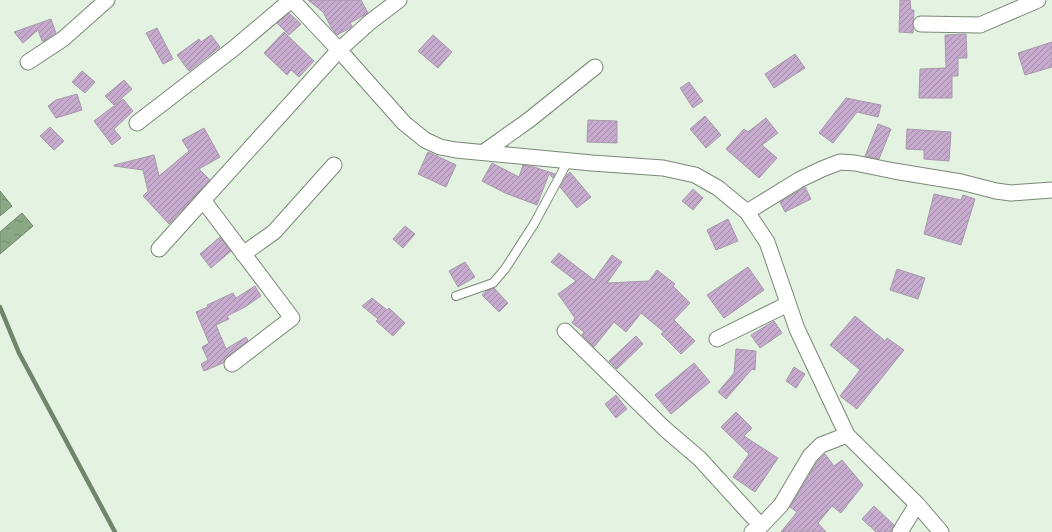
<svg xmlns="http://www.w3.org/2000/svg" width="1052" height="532" font-family="Raleway,sans-serif">
<defs>
<pattern id="water-ripples" width="26" height="14" patternUnits="userSpaceOnUse"><rect width="26" height="14" fill="#8ba885"/><path d="M2 4q2-2 4 0t4 0M15 11q2-2 4 0t4 0" fill="none" stroke="#728a6d"/></pattern>
<pattern id="building-hatch" width="6" height="6" patternUnits="userSpaceOnUse"><rect width="6" height="6" fill="#c7abcf"/><path d="M-1 1l2-2M0 6l6-6M5 7l2-2" fill="none" stroke="#a28ca8"/></pattern>
</defs>
<rect width="100%" height="100%" fill="#e4f3e1"/>
<!-- water -->
<path fill="url(#water-ripples)" stroke="#6f866b" d="M 0,191 L 12,206 L 0,216 Z
M 22,213 L 33,226 L 0,254 L 0,232 Z"/>
<g fill="none" stroke-linecap="round" stroke-linejoin="round">
<!-- stream -->
<path stroke="#6f866b" stroke-width="4.5" d="M 0,307 L 19,353 L 115,532"/>
</g>
<!-- building -->
<path fill="url(#building-hatch)" stroke="#a699aa" d="M 308,0 L 361,0 L 368,13 L 350,23 L 352,26 L 350,28 L 337,35 L 332,29 L 323,12 Z
M 900,0 L 910,0 L 911,10 L 914,10 L 913,33 L 899,32 Z
M 289,13 L 301,24 L 289,35 L 277,23 Z
M 51,19 L 56,33 L 44,41 L 42,41 L 38,30 L 23,43 L 14,32 Z
M 157,28 L 173,59 L 163,64 L 146,33 Z
M 284,32 L 314,61 L 299,77 L 291,70 L 287,75 L 264,53 Z
M 966,34 L 967,58 L 958,58 L 958,76 L 952,76 L 952,98 L 919,98 L 920,69 L 946,68 L 945,35 Z
M 211,35 L 220,47 L 189,71 L 177,55 L 199,39 L 201,42 Z
M 433,35 L 452,52 L 438,68 L 418,51 Z
M 1052,42 L 1052,67 L 1025,75 L 1018,53 Z
M 795,54 L 805,68 L 774,88 L 765,74 Z
M 82,71 L 95,82 L 85,93 L 72,82 Z
M 124,80 L 132,89 L 114,105 L 105,96 Z
M 689,82 L 703,101 L 693,108 L 680,88 Z
M 77,94 L 82,110 L 56,118 L 48,106 L 56,100 Z
M 846,98 L 881,105 L 878,117 L 857,112 L 833,143 L 819,133 Z
M 123,99 L 133,111 L 114,129 L 121,138 L 112,145 L 94,121 Z
M 705,116 L 721,135 L 706,148 L 690,129 Z
M 766,118 L 778,133 L 762,145 L 777,158 L 759,178 L 726,149 L 744,129 L 748,132 Z
M 588,120 L 617,121 L 617,143 L 587,142 Z
M 878,124 L 891,129 L 879,159 L 865,156 Z
M 50,127 L 64,141 L 54,150 L 40,136 Z
M 204,128 L 220,157 L 199,169 L 210,180 L 169,224 L 143,196 L 148,191 L 143,170 L 114,166 L 114,165 L 154,155 L 159,176 L 189,151 L 182,140 Z
M 907,129 L 951,132 L 949,161 L 924,159 L 924,150 L 906,149 Z
M 428,152 L 456,165 L 446,187 L 418,174 Z
M 492,163 L 519,177 L 523,165 L 534,167 L 555,174 L 553,178 L 549,174 L 537,205 L 505,193 L 482,181 Z
M 570,172 L 591,197 L 577,208 L 560,187 L 567,175 Z
M 805,187 L 811,199 L 785,212 L 780,202 Z
M 693,189 L 703,198 L 693,210 L 682,201 Z
M 934,194 L 961,200 L 963,195 L 975,199 L 961,245 L 924,234 Z
M 728,219 L 738,241 L 716,250 L 707,230 Z
M 405,226 L 415,234 L 403,248 L 393,239 Z
M 220,237 L 231,251 L 211,268 L 200,254 Z
M 559,253 L 594,280 L 612,255 L 622,262 L 607,283 L 649,281 L 657,270 L 675,284 L 673,286 L 690,303 L 674,320 L 695,341 L 681,354 L 661,334 L 664,332 L 641,313 L 626,332 L 614,322 L 594,347 L 582,335 L 584,332 L 572,323 L 575,318 L 558,294 L 576,281 L 551,262 Z
M 465,262 L 475,277 L 458,287 L 449,271 Z
M 748,267 L 764,290 L 724,318 L 707,295 Z
M 897,269 L 925,278 L 918,299 L 890,290 Z
M 255,286 L 261,296 L 245,307 L 227,316 L 229,319 L 216,325 L 226,349 L 246,337 L 248,341 L 227,357 L 223,363 L 204,371 L 201,364 L 208,360 L 202,347 L 209,343 L 196,312 L 208,307 L 207,305 L 233,293 L 236,298 Z
M 494,288 L 508,303 L 499,312 L 482,295 L 486,291 Z
M 372,298 L 387,310 L 389,308 L 405,323 L 393,336 L 376,321 L 378,319 L 362,306 Z
M 855,316 L 885,341 L 887,338 L 904,350 L 857,409 L 840,396 L 860,370 L 830,345 Z
M 774,321 L 782,333 L 760,348 L 751,335 Z
M 636,336 L 643,344 L 617,369 L 609,361 Z
M 736,349 L 756,351 L 755,370 L 752,369 L 726,399 L 718,392 L 734,373 Z
M 694,363 L 710,382 L 671,414 L 655,395 Z
M 794,367 L 805,374 L 796,388 L 786,381 Z
M 616,395 L 627,409 L 616,418 L 605,404 Z
M 736,412 L 752,428 L 744,436 L 778,458 L 755,492 L 733,477 L 749,454 L 721,427 Z
M 825,454 L 834,466 L 842,460 L 863,485 L 841,513 L 832,506 L 818,523 L 826,532 L 781,532 L 797,512 L 790,507 L 817,462 Z
M 874,506 L 894,525 L 891,532 L 876,532 L 862,519 Z"/>
<g fill="none" stroke-linecap="round" stroke-linejoin="round">
<defs>
<path id="service" d="M 456,296 L 493,283 L 505,269 L 534,224 L 568,161"/>
<path id="minor" d="M 292,0 L 339,50 L 404,123 L 425,140 L 440,147 L 456,150 L 592,163 L 663,168 L 695,175 L 718,188 L 747,212 L 767,242 L 797,329 L 847,435 L 917,504 L 941,532
M 921,24 L 980,25 L 1038,0
M 28,62 L 63,39 L 107,0
M 137,123 L 233,49 L 291,0
M 484,152 L 529,120 L 595,67
M 203,200 L 292,318 L 232,364
M 747,212 L 799,180 L 822,169 L 840,162 L 855,163 L 894,171 L 961,182 L 996,191 L 1011,193 L 1052,190
M 159,249 L 339,50 L 370,22 L 399,0
M 243,254 L 274,232 L 334,165
M 565,331 L 665,429 L 700,459 L 761,526
M 717,339 L 788,304
M 752,532 L 761,526 L 781,505 L 810,456 L 821,445 L 847,435
M 900,532 L 917,504"/>
</defs>
<!-- service casing -->
<use href="#service" stroke="#7a8877" stroke-width="10"/>
<!-- minor casing -->
<use href="#minor" stroke="#7a8877" stroke-width="17"/>
<!-- service -->
<use href="#service" stroke="#fff" stroke-width="8"/>
<!-- minor -->
<use href="#minor" stroke="#fff" stroke-width="15"/>
</g>
</svg>
